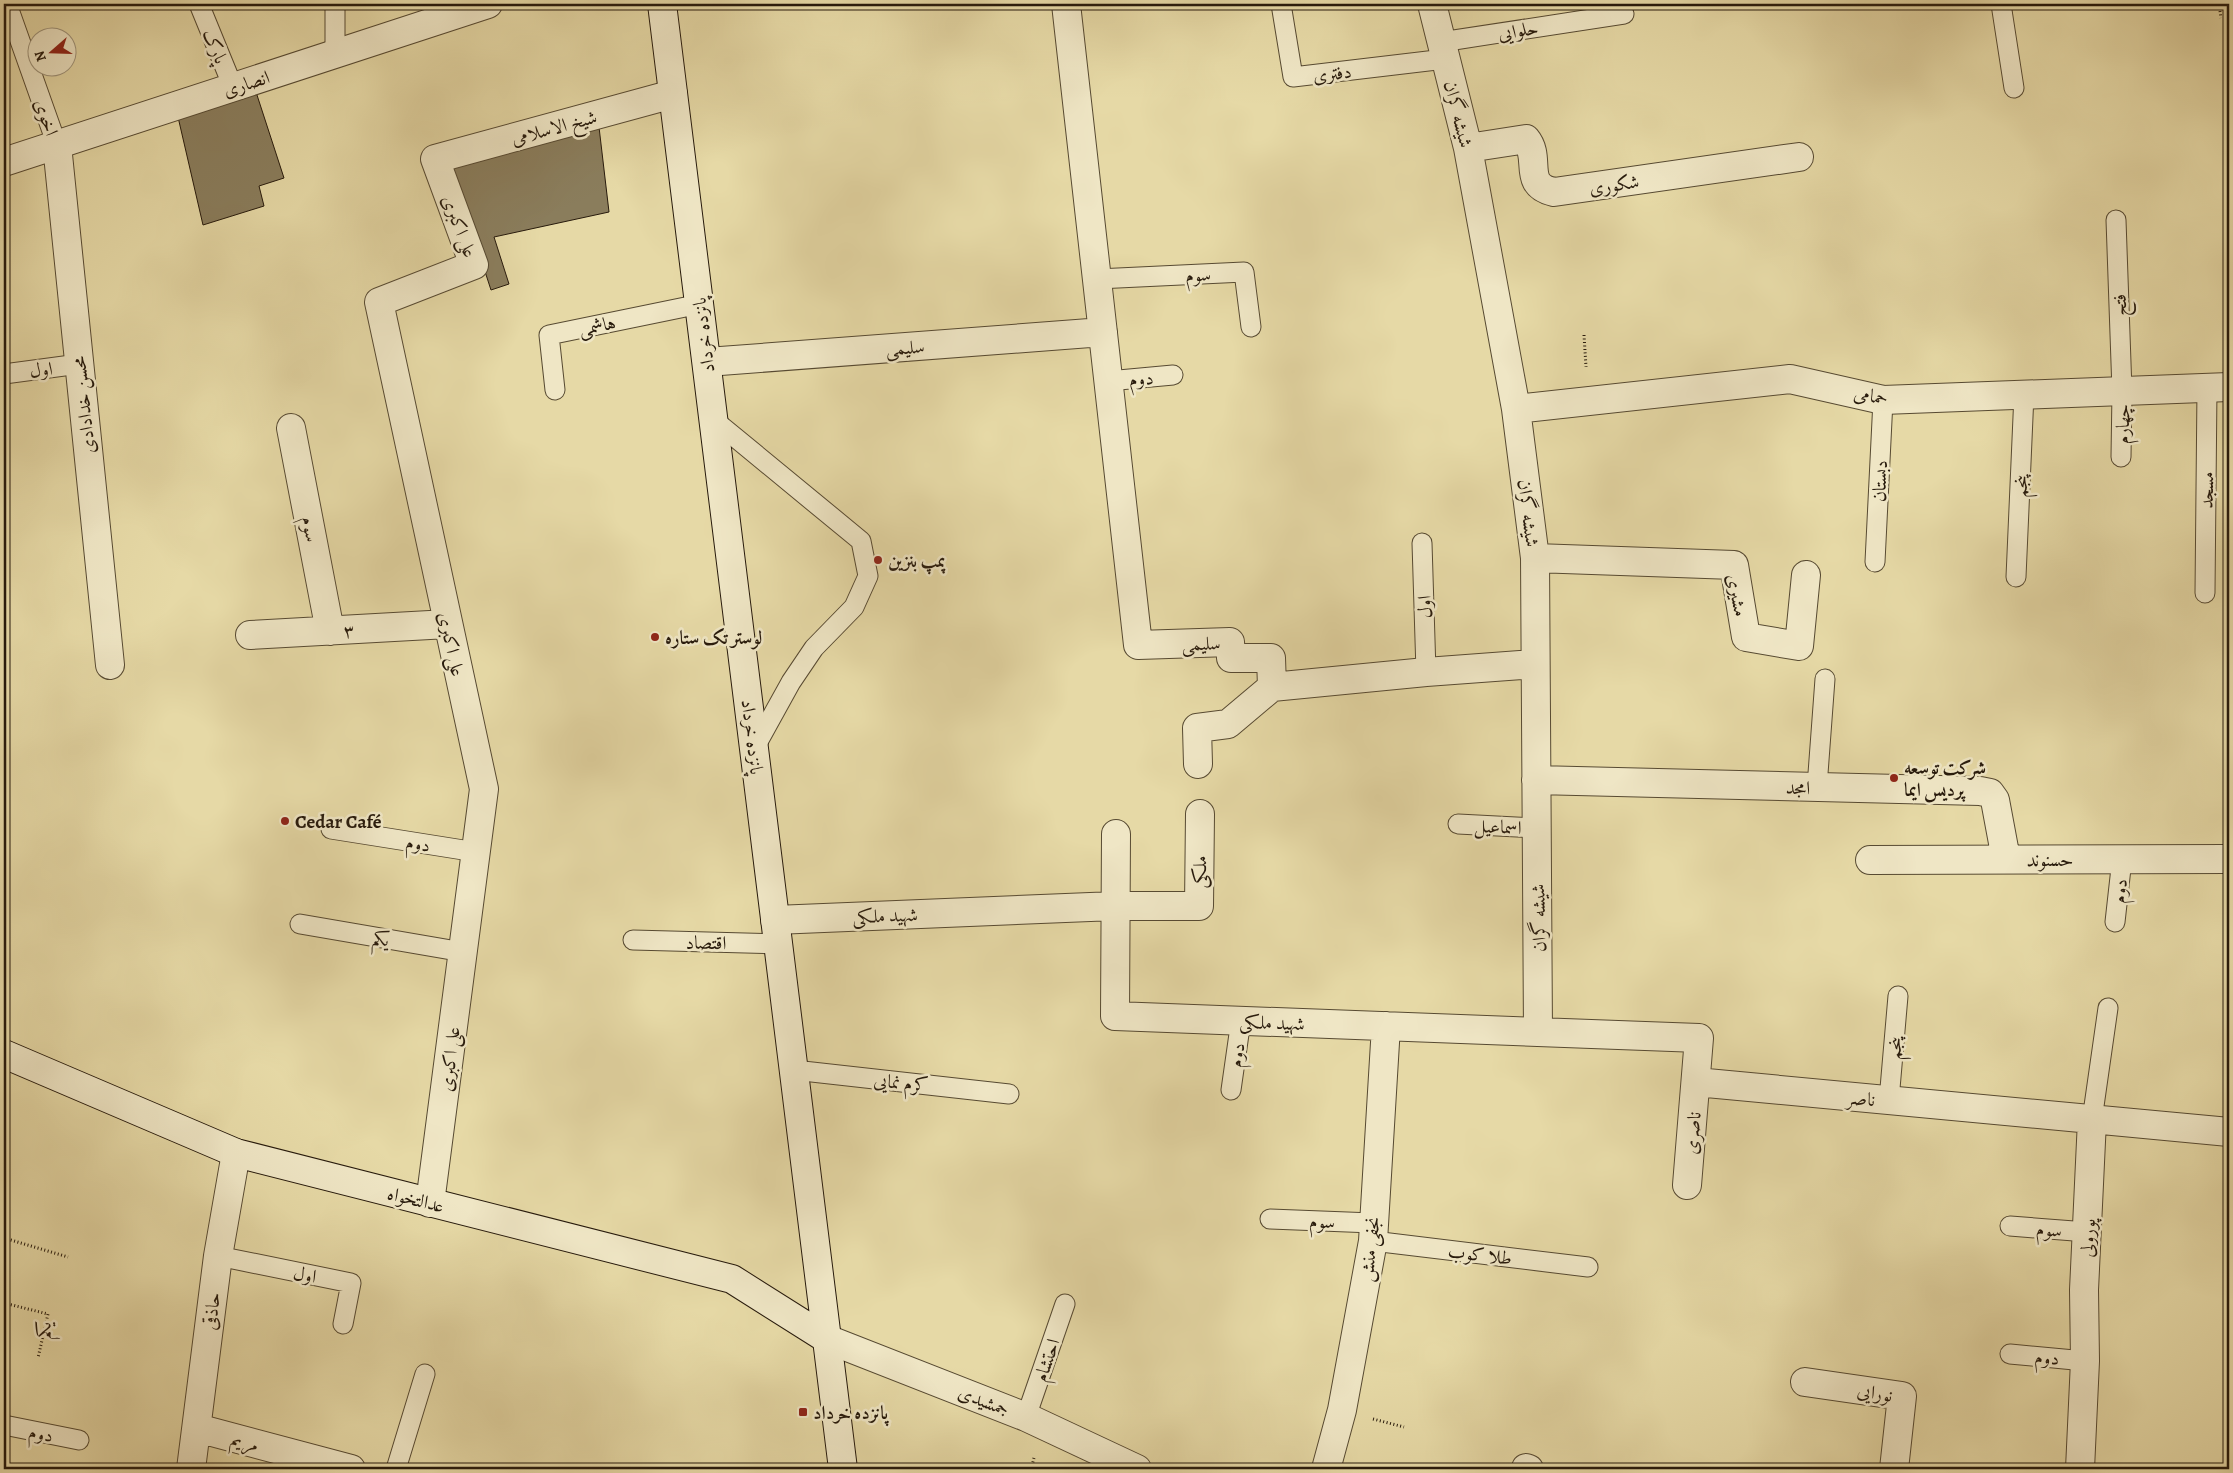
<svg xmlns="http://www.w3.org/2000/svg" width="2233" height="1473" font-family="Alegreya,Amiri,serif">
<rect width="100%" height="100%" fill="#e6d9a6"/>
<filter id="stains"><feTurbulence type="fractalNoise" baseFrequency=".004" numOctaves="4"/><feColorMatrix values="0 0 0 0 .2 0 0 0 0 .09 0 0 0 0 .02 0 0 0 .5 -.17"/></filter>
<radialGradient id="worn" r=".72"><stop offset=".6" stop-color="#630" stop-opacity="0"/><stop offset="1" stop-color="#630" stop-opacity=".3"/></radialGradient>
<!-- building -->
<path fill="#8a7d5c" stroke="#271a0c" d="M 256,92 L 284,178 L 259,186 L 264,206 L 203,225 L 178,117 Z
M 599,127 L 609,212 L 494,237 L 509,284 L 491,290 L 450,164 Z"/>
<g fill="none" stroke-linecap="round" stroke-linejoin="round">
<defs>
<path id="lane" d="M 7,4 L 57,145
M 199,4 L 233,87
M 335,4 L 335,54
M 1281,4 L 1293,77 L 1445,59
M 2001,4 L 2014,88
M 1441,42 L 1624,14
M 2116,220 L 2122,391 L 2121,457
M 1097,279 L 1244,272 L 1251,327
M 4,374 L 79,364
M 1108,381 L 1173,375
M 555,390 L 549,335 L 700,304
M 714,420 L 861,541 L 868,576 L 854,607 L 814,648 L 791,682 L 754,749
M 1422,543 L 1426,672
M 1875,562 L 1883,400
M 2016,577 L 2024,394
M 2205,593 L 2207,388
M 1817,787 L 1825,679
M 1458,824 L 1537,828
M 331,829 L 476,852
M 2115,922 L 2122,859
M 300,924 L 463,952
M 633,940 L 779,944
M 794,1070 L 1009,1094
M 1231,1090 L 1241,1020
M 1889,1100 L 1898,996
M 2092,1120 L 2108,1008
M 1270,1219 L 1373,1223
M 2010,1226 L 2087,1232
M 1373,1241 L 1588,1267
M 218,1256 L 351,1283 L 343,1324
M 2010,1354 L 2085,1361
M 1026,1417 L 1065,1304
M 4,1425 L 79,1440
M 396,1469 L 425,1374"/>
<path id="street" d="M 1066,4 L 1138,645 L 1230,642 L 1231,658 L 1271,658 L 1272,687
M 1432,4 L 1468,148 L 1516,409 L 1535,558 L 1538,1032
M 57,145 L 110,665
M 1468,148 L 1526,139 C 1542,158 1521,185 1554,192 L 1799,157
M 4,162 L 488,4
M 707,362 L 1103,332
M 1516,409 L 1790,379 L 1883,400 L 2229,387
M 291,428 L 330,631
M 1535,558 L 1734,565 L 1746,637 L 1799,646 L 1806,575
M 250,635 L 448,624
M 1272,687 L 1426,672 L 1535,664
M 1198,764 L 1197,728 L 1228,724 L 1272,687
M 1536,780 L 1980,791 L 1990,793 L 1995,800 L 2006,859
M 1116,834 L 1115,1016 L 1699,1038 L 1687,1185
M 1870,860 L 2229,859
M 775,920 L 1115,906 L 1199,906 L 1200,814
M 1696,1082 L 2229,1132
M 430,1203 L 484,789 L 379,302 L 474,265 L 435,159 L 673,94
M 827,1339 L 1026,1417 L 1137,1469
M 1805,1382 L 1902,1396 L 1894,1469
M 197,1428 L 351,1469
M 1526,1468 L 1529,1469
M 191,1469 L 218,1256 L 236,1153
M 1326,1469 L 1342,1410 L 1373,1241 L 1386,1026
M 2080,1469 L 2085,1361 L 2084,1290 L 2092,1120"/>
<path id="secondary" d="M 662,4 L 843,1469
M 4,1054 L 236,1153 L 732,1279 L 827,1339"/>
</defs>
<!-- lane casing -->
<use href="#lane" stroke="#574a32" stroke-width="21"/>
<!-- street casing -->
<use href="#street" stroke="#574a32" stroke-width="30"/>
<!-- secondary casing -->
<use href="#secondary" stroke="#271a0c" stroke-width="30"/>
<!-- path -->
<path stroke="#271a0c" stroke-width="3" stroke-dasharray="1 2.5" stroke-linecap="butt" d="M 2219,4 L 2221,18
M 1584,335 L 1586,367
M 4,788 L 8,774
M 4,1238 L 68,1257
M 4,1303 L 48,1314 L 38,1358
M 1373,1419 L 1404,1427
M 1031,1469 L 1034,1458"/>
<!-- lane -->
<use href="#lane" stroke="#efe6c5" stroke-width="19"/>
<!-- street -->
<use href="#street" stroke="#efe6c5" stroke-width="28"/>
<!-- secondary -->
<use href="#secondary" stroke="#efe6c5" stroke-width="28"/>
</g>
<!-- markers -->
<g fill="#8f2418" stroke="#efe6c5" stroke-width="2">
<circle cx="878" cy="560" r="5"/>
<circle cx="655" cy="637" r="5"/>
<circle cx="1894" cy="778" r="5"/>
<circle cx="285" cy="821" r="5"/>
<rect x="798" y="1407" width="10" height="10" rx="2.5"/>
</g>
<g text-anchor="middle" stroke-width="5" stroke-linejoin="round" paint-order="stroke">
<!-- street labels -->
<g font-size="19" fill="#271a0c" stroke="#efe6c5">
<text transform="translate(1518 30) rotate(-9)" y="7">حلوایی</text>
<text transform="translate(216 46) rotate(68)" y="7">پارک</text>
<text transform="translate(1332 73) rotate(-7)" y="7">دفتری</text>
<text transform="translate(246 83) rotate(-18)" y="7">انصاری</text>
<text transform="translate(1459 114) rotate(76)" y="7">شیشه گران</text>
<text transform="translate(47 117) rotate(71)" y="7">اخوی</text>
<text transform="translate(554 127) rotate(-15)" y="7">شیخ الاسلامی</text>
<text transform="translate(1614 184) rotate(-8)" y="7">شکوری</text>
<text transform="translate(460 226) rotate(69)" y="7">علی اکبری</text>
<text transform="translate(1198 274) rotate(-3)" y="7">سوم</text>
<text transform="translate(2119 305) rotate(-92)" y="7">فتح</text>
<text transform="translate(597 325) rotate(-11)" y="7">هاشمی</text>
<text transform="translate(703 335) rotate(-97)" y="7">پانزده خرداد</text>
<text transform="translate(905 347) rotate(-4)" y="7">سلیمی</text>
<text transform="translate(41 369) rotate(-7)" y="7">اول</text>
<text transform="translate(1141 378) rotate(-5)" y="7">دوم</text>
<text transform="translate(1871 395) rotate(9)" y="7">حمامی</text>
<text transform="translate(83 405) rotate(-96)" y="7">محسن خدادادی</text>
<text transform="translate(2122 424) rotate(-89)" y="7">چهارم</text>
<text transform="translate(1879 481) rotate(-87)" y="7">دبستان</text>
<text transform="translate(2020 486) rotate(-88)" y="7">پنجم</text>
<text transform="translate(2206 490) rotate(-89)" y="7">مسجد</text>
<text transform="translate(1529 513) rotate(83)" y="7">شیشه گران</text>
<text transform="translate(311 529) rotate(79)" y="7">سوم</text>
<text transform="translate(1738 595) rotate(79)" y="7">مشیری</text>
<text transform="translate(1424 607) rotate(-92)" y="7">اول</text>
<text transform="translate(349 630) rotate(-3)" y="7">۳</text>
<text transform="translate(1201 643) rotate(-2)" y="7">سلیمی</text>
<text transform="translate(452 644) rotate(78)" y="7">علی اکبری</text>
<text transform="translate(753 737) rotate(83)" y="7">پانزده خرداد</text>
<text transform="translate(1798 787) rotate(1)" y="7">امجد</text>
<text transform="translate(1498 826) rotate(3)" y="7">اسماعیل</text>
<text transform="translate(418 843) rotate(9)" y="7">دوم</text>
<text x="2050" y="866">حسنوند</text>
<text transform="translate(1199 872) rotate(-89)" y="7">ملکی</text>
<text transform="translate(2119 891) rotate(-84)" y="7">دوم</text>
<text transform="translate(885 915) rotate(-2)" y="7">شهید ملکی</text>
<text transform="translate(1538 918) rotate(-91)" y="7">شیشه گران</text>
<text transform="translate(381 938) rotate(10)" y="7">یکم</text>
<text transform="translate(706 942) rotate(1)" y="7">اقتصاد</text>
<text transform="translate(1272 1022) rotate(2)" y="7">شهید ملکی</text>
<text transform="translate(1894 1048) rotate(-85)" y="7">پنجم</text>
<text transform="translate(1236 1055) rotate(-82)" y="7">دوم</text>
<text transform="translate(449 1059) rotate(-83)" y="7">علی اکبری</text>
<text transform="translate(901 1082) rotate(6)" y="7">کرم نمایی</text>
<text transform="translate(1861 1098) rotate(5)" y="7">ناصر</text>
<text transform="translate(1692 1133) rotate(-85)" y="7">ناصری</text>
<text transform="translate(416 1199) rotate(14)" y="7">عدالتخواه</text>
<text transform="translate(1322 1221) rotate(2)" y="7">سوم</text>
<text transform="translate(2049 1229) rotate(4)" y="7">سوم</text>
<text transform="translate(2087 1238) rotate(-87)" y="7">پورولی</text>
<text transform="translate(1369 1249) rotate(-83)" y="7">نجفی منش</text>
<text transform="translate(1480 1254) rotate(7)" y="7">طلا کوب</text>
<text transform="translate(305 1274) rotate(11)" y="7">اول</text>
<text transform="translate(211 1311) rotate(-83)" y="7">حاذقی</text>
<text transform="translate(43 1330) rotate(-83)" y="7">یکم</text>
<text transform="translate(2047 1357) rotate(5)" y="7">دوم</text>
<text transform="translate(1046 1360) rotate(-71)" y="7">احتشام</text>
<text transform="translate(1875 1392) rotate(9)" y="7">نورایی</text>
<text transform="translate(984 1400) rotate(21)" y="7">جمشیدی</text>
<text transform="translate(41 1433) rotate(11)" y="7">دوم</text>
<text transform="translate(245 1441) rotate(15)" y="7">مریم</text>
</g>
<!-- poi labels -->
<g font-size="19" font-weight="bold" fill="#271a0c" stroke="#efe6c5" text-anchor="start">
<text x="888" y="567">پمپ بنزین</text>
<text x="665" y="644">لوستر تک ستاره</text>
<text x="1904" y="774">شرکت توسعه<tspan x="1904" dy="22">پردیس ایما</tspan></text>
<text x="295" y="828">Cedar Café</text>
<text x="813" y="1419">پانزده خرداد</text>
</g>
</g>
<!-- margin -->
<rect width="2233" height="1473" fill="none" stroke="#e6d9a6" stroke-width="20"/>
<rect x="5" y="5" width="2223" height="1463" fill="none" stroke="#271a0c" stroke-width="2.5"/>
<rect x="10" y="10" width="2213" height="1453" fill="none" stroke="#271a0c"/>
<!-- north arrow -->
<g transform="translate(52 52) rotate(250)"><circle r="24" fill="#efe6c5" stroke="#9f947b"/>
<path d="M0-4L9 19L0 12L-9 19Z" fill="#8f2418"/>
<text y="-8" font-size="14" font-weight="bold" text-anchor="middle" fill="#271a0c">N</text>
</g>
<rect width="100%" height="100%" filter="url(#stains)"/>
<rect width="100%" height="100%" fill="url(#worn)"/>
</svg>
